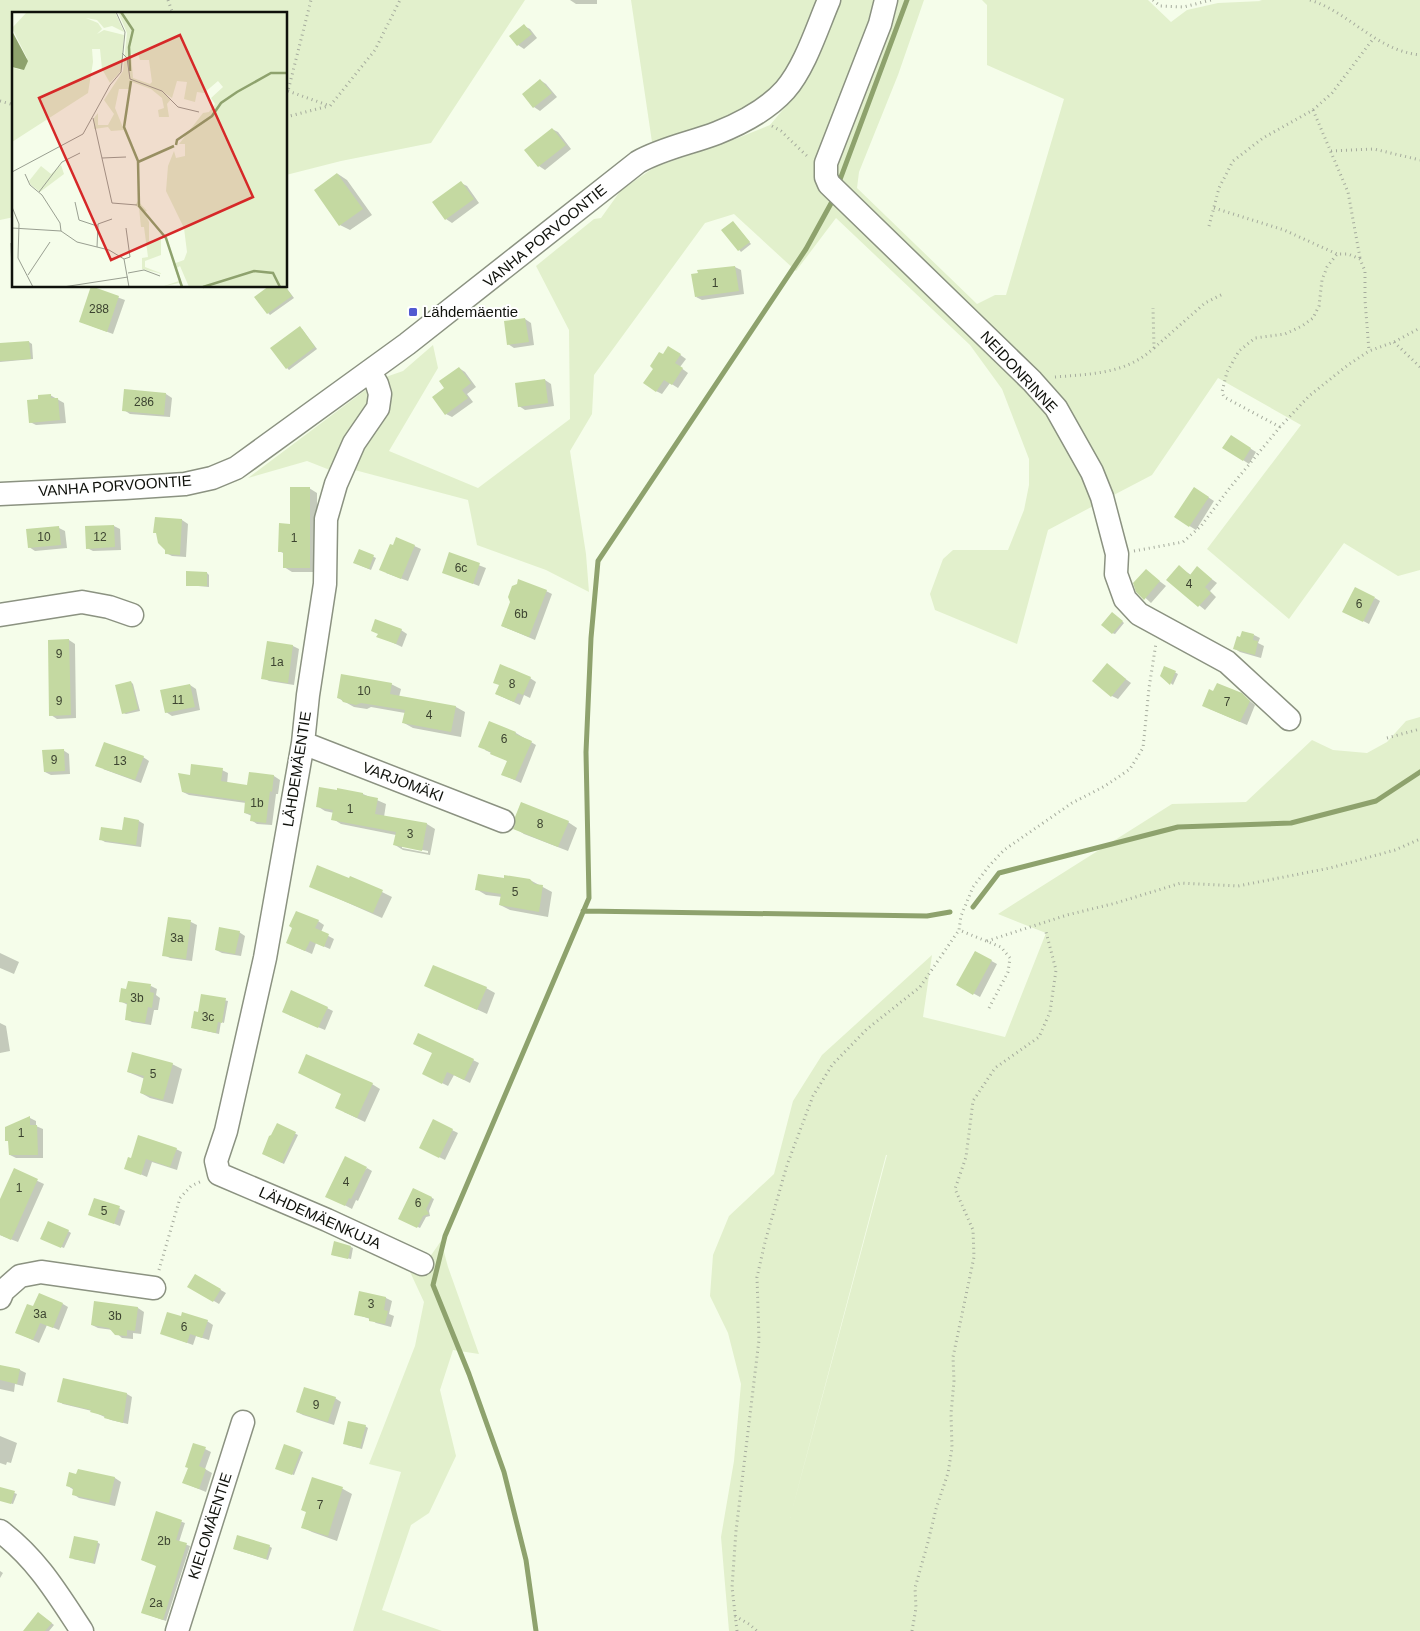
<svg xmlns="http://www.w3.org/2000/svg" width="1420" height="1631" font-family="Helvetica,sans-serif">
<rect width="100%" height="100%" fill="#f5fdea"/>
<!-- green -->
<path fill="#e2f0cc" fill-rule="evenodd" d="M 0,0 L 525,0 L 431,143 L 341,161 L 286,175 L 286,14 L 14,14 L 14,217 L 0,220 Z
M 631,0 L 816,0 L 792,67 L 763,101 L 703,130 L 652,142 Z
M 838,0 L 924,0 L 898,75 L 859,172 L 857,188 L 977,304 L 995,295 L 1006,295 L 1064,99 L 987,65 L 987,5 L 982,0 L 1148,0 L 1171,22 L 1187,10 L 1218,3 L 1262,1 L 1259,0 L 1420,0 L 1420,570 L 1398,576 L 1344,543 L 1289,619 L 1207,549 L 1301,425 L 1218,378 L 1152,475 L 1108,498 L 1044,401 L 1097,504 L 1048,530 L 1017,644 L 935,610 L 930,594 L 943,559 L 953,550 L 1008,550 L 1024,510 L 1029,485 L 1029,459 L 1002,389 L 970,345 L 836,218 L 796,271 L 734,214 L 705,223 L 594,375 L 592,414 L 570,451 L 586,554 L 589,592 L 546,570 L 477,545 L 468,500 L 347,468 L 380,379 L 403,371 L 433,345 L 438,368 L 389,451 L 478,488 L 570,419 L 569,330 L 536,266 L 594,219 L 601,218 L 621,190 L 655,167 L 738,138 L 770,125 L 803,86 Z
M 372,385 L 376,394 L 335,472 L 307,461 L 248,478 Z
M 1420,717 L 1420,1631 L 729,1631 L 721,1537 L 734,1461 L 741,1384 L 728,1333 L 710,1296 L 713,1255 L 729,1216 L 774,1174 L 793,1101 L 822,1055 L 932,955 L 923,1017 L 1005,1037 L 1046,933 L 998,914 L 1172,804 L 1246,802 L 1312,740 L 1333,750 L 1367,753 L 1387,742 L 1406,721 ZM 887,1155 L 790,1518 L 886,1155 Z
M 441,1241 L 448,1267 L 479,1354 L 453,1350 L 440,1390 L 456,1456 L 429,1513 L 411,1525 L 382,1610 L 442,1631 L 353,1631 L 401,1472 L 369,1464 L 415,1346 L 424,1302 L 405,1261 L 427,1261 Z"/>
<!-- shadow -->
<path fill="#0003" fill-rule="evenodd" d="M 570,0 L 597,0 L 597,4 L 576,4 Z
M 524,26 L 530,29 L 537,38 L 524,49 L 518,45 Z
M 540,80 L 546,84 L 557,97 L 540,111 L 534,107 L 523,94 Z
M 552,129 L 558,132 L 571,149 L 545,170 L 539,166 L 526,150 Z
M 338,174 L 347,180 L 372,215 L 350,230 L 340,225 Z
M 461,183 L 467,186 L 479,203 L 452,223 L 446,219 Z
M 733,222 L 751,244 L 741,252 L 723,231 Z
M 10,243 L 14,243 L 14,259 L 11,258 Z
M 735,267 L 741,270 L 744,294 L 702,300 L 696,297 Z
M 285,286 L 294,298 L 270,315 L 268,313 Z
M 92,288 L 125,300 L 113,334 L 81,322 Z
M 525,319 L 531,323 L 534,345 L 514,348 L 508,344 Z
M 302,329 L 317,349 L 289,370 L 287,368 Z
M 29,342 L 32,344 L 33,359 L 0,362 L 0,345 Z
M 675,351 L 686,359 L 680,367 L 688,373 L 678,388 L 670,383 L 662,394 L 656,391 L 655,368 L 664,355 Z
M 459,368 L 465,372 L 476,387 L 467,394 L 473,402 L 452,417 L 446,414 Z
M 545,380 L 551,384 L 554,406 L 525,410 L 519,406 Z
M 166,394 L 172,398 L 170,417 L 130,414 L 124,410 Z
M 50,395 L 64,403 L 66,423 L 36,425 L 30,422 L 40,401 Z
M 1237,440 L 1256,452 L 1249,464 L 1243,460 Z
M 309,488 L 317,493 L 317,572 L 292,572 L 284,567 L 285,554 L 279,551 Z
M 1194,488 L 1214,501 L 1196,530 L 1175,517 Z
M 156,518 L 182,520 L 188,524 L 186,557 L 172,556 L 166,553 L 166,549 L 157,534 Z
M 114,526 L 120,529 L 121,550 L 93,551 L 87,548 Z
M 59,528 L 65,531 L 67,548 L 35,551 L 29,547 Z
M 397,538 L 421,549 L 408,581 L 386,573 Z
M 359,550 L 376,558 L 371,570 L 357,564 Z
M 450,554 L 486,568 L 479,586 L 444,572 Z
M 1179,567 L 1191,575 L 1197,568 L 1217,583 L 1210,591 L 1216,597 L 1205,610 L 1168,580 Z
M 1146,571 L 1166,586 L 1151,603 L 1138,591 Z
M 207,573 L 209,575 L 209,587 L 187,585 Z
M 546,591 L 552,594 L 535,640 L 502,626 Z
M 1375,598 L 1380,601 L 1369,624 L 1350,614 Z
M 1115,615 L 1124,623 L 1115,634 L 1112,633 Z
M 401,630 L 407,634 L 402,647 L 383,638 Z
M 1254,635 L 1260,638 L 1258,643 L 1264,646 L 1261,658 L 1240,652 L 1235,649 Z
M 69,640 L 75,644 L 76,718 L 57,719 L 51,715 Z
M 268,642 L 293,646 L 299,649 L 294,685 L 269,681 L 263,678 Z
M 1107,665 L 1131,683 L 1118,699 L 1112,696 Z
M 1165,667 L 1178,674 L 1173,685 L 1161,675 Z
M 530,678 L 536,682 L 530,698 L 524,695 L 520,705 L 496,694 Z
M 131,682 L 133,684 L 140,711 L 126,714 L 123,713 Z
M 391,684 L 401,689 L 399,697 L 456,707 L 465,712 L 461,737 L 413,728 L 404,723 L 405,713 L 371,707 L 367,709 L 354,707 L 338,698 Z
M 190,685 L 196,689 L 200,710 L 172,716 L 166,712 Z
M 1214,693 L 1241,694 L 1255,705 L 1247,725 L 1210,709 Z
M 489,723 L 516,733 L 536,745 L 521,783 L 508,777 L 508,761 L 485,750 Z
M 63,750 L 69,754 L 70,774 L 51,775 L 45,772 Z
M 143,757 L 149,761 L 141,783 L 103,769 Z
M 222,770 L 228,773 L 227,784 L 248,787 L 250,773 L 274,776 L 280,780 L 278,794 L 276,794 L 272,825 L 257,824 L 251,820 L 252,816 L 245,813 L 246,803 L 189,795 L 183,792 Z
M 338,790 L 363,794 L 386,804 L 384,817 L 427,824 L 435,829 L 430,855 L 403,850 L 395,845 L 396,835 L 341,824 L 333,819 L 334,813 L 325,811 L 317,806 L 338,792 ZM 402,846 L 428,851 L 428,853 L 402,848 Z
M 139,821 L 144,824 L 141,847 L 105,842 L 100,839 L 123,831 Z
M 568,822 L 577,828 L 568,851 L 524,834 L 515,828 Z
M 505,880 L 530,880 L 552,892 L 548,917 L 510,910 L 500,905 L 502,897 L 486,895 L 476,889 Z
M 310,886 L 382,892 L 392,897 L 382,918 Z
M 169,918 L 191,922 L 197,925 L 192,961 L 170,958 L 164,955 Z
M 318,921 L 324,925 L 321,932 L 334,939 L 330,949 L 316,943 L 312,954 L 294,946 Z
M 239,932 L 245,936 L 241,956 L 222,953 L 216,950 Z
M 975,952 L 997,964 L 980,997 L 958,985 Z
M 0,953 L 19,962 L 14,974 L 0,968 Z
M 151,986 L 157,989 L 156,995 L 160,998 L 158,1010 L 154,1010 L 151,1025 L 132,1022 L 126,1019 L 128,1005 L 120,1001 Z
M 426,986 L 486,988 L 495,993 L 487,1014 Z
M 202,995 L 228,1001 L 224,1023 L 221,1022 L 219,1034 L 193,1028 L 199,1014 Z
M 327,1008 L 333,1011 L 325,1030 L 289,1015 Z
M 0,1023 L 6,1026 L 10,1051 L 0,1053 Z
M 414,1044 L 473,1060 L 479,1063 L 470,1083 L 454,1075 L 448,1086 L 430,1077 L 433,1053 Z
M 172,1064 L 182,1069 L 173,1104 L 150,1098 L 141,1093 L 145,1079 L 128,1072 Z
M 372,1084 L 380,1089 L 365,1122 L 344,1112 L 342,1094 Z
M 30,1118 L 36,1121 L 36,1126 L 43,1129 L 43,1158 L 16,1158 L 10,1155 L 10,1142 L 6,1140 L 6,1128 Z
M 278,1125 L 298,1135 L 284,1164 L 264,1154 Z
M 452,1130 L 458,1133 L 445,1160 L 427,1151 Z
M 176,1149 L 182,1152 L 177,1170 L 152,1162 L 147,1177 L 126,1168 L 132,1159 Z
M 367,1168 L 372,1171 L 358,1201 L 356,1200 L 352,1209 L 333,1199 Z
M 14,1170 L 44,1184 L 18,1242 L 0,1235 L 0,1202 Z
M 414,1189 L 434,1199 L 429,1211 L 430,1216 L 426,1217 L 420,1228 L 400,1218 Z
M 119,1208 L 125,1211 L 120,1226 L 90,1214 Z
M 68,1231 L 71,1233 L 64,1248 L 44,1240 Z
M 351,1247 L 353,1248 L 351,1259 L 333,1255 Z
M 195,1275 L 226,1293 L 219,1304 L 189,1286 Z
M 360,1293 L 386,1298 L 392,1301 L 389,1314 L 394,1316 L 391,1327 L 376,1323 L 370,1319 L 356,1314 Z
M 95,1302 L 138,1308 L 144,1312 L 141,1334 L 133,1333 L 133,1339 L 122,1338 L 113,1330 L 98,1328 L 92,1325 Z
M 63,1304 L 68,1307 L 59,1330 L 47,1325 L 39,1343 L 22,1335 L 34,1308 Z
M 182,1318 L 207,1321 L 213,1325 L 209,1340 L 196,1336 L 193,1345 L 161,1333 Z
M 0,1366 L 20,1370 L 26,1373 L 23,1386 L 15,1384 L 14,1392 L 0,1389 Z
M 127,1394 L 132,1397 L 128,1424 L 111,1420 L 92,1411 L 63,1404 L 58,1401 Z
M 335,1398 L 341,1402 L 334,1425 L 303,1415 L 297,1412 Z
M 365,1426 L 368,1428 L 362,1449 L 347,1445 Z
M 0,1436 L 17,1443 L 11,1463 L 7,1462 L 6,1465 L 0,1463 Z
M 205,1449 L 211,1452 L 205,1469 L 212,1473 L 206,1492 L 184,1483 L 189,1468 Z
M 301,1451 L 303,1452 L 294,1475 L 279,1470 Z
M 78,1470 L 115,1478 L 121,1482 L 115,1506 L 79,1498 L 73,1494 L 74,1490 L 68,1486 L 77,1475 Z
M 312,1479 L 343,1489 L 352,1494 L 337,1541 L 312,1532 L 302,1527 L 307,1512 Z
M 0,1488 L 17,1494 L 13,1504 L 0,1500 Z
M 157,1513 L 185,1523 L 179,1542 L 190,1546 L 166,1621 L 146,1614 L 158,1566 L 142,1560 Z
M 97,1542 L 100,1544 L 95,1564 L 73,1559 Z
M 269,1546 L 272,1548 L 268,1560 L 234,1549 Z
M 0,1571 L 3,1573 L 0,1578 Z
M 41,1615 L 54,1625 L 49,1631 L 25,1631 Z"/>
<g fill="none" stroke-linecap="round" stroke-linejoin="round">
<!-- stream -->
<path stroke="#8ea26d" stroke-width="5" d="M 838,185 L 907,0
M 973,907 L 999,873 L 1178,827 L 1291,823 L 1376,801 L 1420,772
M 583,911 L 927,916 L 950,912
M 536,1631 L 526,1560 L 504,1472 L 469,1374 L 433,1285 L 445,1236 L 589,898 L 586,752 L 591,638 L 598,561 L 806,249 L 834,198"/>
</g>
<!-- building -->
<path fill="#c4d9a1" d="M 524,24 L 532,34 L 517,46 L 509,36 Z
M 540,79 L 552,93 L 533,108 L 522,94 Z
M 552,128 L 566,145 L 538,167 L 524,150 Z
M 337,173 L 363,209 L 339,226 L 314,190 Z
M 461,181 L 474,199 L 445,220 L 432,202 Z
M 733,221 L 750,242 L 738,251 L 721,230 Z
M 735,266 L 739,291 L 695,297 L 691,274 L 698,273 L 697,270 Z
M 91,286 L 119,296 L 107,332 L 79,322 Z
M 269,286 L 285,286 L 292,296 L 267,314 L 254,297 Z
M 525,318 L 529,342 L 507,345 L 504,321 Z
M 300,326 L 315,347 L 286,369 L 270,348 Z
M 29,341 L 31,359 L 0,361 L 0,343 Z
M 668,346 L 681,354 L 675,363 L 683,368 L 672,385 L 664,380 L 656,392 L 643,383 L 653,369 L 650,366 L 659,352 L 663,354 Z
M 459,367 L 471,383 L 462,390 L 468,398 L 445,415 L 432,397 L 444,388 L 439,381 Z
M 545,379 L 548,403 L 518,407 L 515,383 Z
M 124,389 L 166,393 L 164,415 L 122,411 Z
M 51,394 L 51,398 L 58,398 L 60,420 L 29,423 L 27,400 L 38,399 L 38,395 Z
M 1231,435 L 1251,448 L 1243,461 L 1222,448 Z
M 290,487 L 310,487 L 310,568 L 283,568 L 283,552 L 278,552 L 279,523 L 290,524 Z
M 1194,487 L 1209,497 L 1189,527 L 1174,517 Z
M 155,517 L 182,519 L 180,555 L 165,554 L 165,550 L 158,543 L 156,533 L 153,533 Z
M 114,525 L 115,547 L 86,549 L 85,526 Z
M 59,526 L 61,545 L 28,548 L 26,529 Z
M 396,537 L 415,545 L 401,579 L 379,570 L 390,544 L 393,545 Z
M 359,549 L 374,555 L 369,569 L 353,563 Z
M 449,552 L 480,563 L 473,584 L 442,573 Z
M 1179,565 L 1190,575 L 1197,566 L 1212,579 L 1205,587 L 1211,593 L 1198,607 L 1166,580 Z
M 1146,569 L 1160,581 L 1144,600 L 1136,592 L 1133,583 Z
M 186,571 L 207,572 L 207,586 L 186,586 Z
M 518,579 L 547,590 L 529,637 L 501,626 L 510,602 L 508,597 L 512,586 L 517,584 Z
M 1355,587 L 1375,597 L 1363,622 L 1342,612 Z
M 1112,612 L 1123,621 L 1112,634 L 1101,625 Z
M 375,619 L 402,629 L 396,644 L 376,637 L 378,634 L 371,631 Z
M 1242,631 L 1254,634 L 1253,640 L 1258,641 L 1255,655 L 1233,649 L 1237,636 L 1240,637 Z
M 69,639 L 71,715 L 49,716 L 48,640 Z
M 267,641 L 293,645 L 288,683 L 261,679 Z
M 1107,663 L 1126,679 L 1111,697 L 1092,681 Z
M 500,664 L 531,677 L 523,695 L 518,693 L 514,702 L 495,694 L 499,685 L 493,683 Z
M 1164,666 L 1176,671 L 1170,685 L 1160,676 Z
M 341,674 L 392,683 L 390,694 L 456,706 L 451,732 L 402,723 L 405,710 L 361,703 L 356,705 L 343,702 L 341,699 L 337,698 Z
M 131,681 L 138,709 L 122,714 L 115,685 Z
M 1217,683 L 1242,693 L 1250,701 L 1240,722 L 1202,706 L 1209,689 L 1213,691 Z
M 190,684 L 195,707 L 165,713 L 160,690 Z
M 489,721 L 516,732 L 515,734 L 532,741 L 515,780 L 501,775 L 507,761 L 490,754 L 491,752 L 478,747 Z
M 104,742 L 144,756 L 135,780 L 95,766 Z
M 64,749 L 65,771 L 44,772 L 42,750 Z
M 191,764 L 223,768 L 221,781 L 247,785 L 249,772 L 274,775 L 272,792 L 270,791 L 266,823 L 250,821 L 251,814 L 244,813 L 245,801 L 182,792 L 178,773 L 190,775 Z
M 319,787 L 337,790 L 337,788 L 363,793 L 363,795 L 378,798 L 375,814 L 427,823 L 422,851 L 393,845 L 396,832 L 331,820 L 333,810 L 316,807 Z
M 521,802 L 569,821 L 558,847 L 513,829 L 515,825 L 515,817 Z
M 124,817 L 139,820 L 136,845 L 99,840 L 101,827 L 122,830 Z
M 317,865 L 349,878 L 350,876 L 383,890 L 373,913 L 309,887 Z
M 478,874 L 504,878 L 504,875 L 530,879 L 534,884 L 543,885 L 539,912 L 499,905 L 501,894 L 475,890 Z
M 296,911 L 319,920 L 315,928 L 329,934 L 324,947 L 310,941 L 305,951 L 286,943 L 292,928 L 289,926 Z
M 168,917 L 191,920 L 186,959 L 162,956 Z
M 219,927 L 240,931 L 235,954 L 215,950 Z
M 975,951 L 992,960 L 973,995 L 956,985 Z
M 433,965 L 487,987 L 477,1010 L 424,986 Z
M 128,981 L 151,984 L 150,992 L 154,993 L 152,1008 L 148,1007 L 145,1023 L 125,1020 L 127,1003 L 119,1002 L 121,988 L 126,989 Z
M 291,990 L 328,1007 L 318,1028 L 282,1012 Z
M 201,994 L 226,998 L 222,1023 L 218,1022 L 216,1033 L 191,1028 L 194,1011 L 198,1012 Z
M 418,1033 L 474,1059 L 464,1080 L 447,1072 L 442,1084 L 422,1074 L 432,1053 L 413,1044 Z
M 132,1052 L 173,1063 L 163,1100 L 140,1093 L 144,1076 L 127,1072 Z
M 306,1054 L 373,1083 L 357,1118 L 335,1108 L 341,1094 L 298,1073 Z
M 30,1116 L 30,1125 L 37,1125 L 38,1155 L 9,1155 L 8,1141 L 5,1141 L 5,1127 Z
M 433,1119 L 453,1129 L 439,1158 L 419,1148 Z
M 277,1123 L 296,1132 L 282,1163 L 262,1154 L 269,1136 L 271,1135 Z
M 138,1135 L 177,1148 L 170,1167 L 146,1159 L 141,1175 L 124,1169 L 128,1157 L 131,1158 Z
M 345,1156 L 367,1167 L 351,1199 L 349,1198 L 345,1206 L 325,1197 Z
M 14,1168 L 38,1179 L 11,1240 L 0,1235 L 0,1199 Z
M 413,1188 L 432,1197 L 426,1209 L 429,1214 L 423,1216 L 417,1228 L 398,1219 Z
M 94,1198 L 120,1206 L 114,1224 L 88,1215 Z
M 48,1221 L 69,1230 L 61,1248 L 40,1239 Z
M 334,1241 L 351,1246 L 348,1259 L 331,1255 Z
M 195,1274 L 221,1289 L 213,1302 L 187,1287 Z
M 359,1291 L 386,1297 L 384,1310 L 388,1311 L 385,1324 L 369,1321 L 369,1318 L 354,1315 Z
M 39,1293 L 63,1303 L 53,1328 L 40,1323 L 33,1340 L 15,1333 L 27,1304 L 33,1306 Z
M 94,1301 L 138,1307 L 135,1331 L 127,1330 L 127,1336 L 115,1335 L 109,1328 L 91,1325 Z
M 167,1312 L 181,1316 L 182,1312 L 208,1320 L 202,1338 L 190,1334 L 187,1343 L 160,1334 Z
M 0,1365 L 20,1369 L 17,1384 L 0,1380 Z
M 63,1378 L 127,1393 L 123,1423 L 104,1418 L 105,1416 L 90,1412 L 91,1410 L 57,1402 Z
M 304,1387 L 336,1397 L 328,1422 L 296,1412 Z
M 348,1421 L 366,1425 L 360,1448 L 343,1444 Z
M 193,1443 L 206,1447 L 199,1466 L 206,1469 L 199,1489 L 182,1483 L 188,1468 L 185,1467 Z
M 284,1444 L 301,1450 L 292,1475 L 275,1469 Z
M 78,1469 L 115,1477 L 109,1503 L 72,1495 L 73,1488 L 66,1486 L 69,1472 L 76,1474 Z
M 312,1477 L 343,1487 L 328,1536 L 301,1528 L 306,1512 L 301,1510 Z
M 0,1487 L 15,1491 L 11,1504 L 0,1501 Z
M 156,1511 L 182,1520 L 176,1540 L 187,1543 L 163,1620 L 141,1613 L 156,1566 L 141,1560 Z
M 237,1535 L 270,1545 L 266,1559 L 233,1549 Z
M 74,1536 L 98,1541 L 93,1563 L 69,1558 Z
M 38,1612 L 52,1623 L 45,1631 L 23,1631 Z"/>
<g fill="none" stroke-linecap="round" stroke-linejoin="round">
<defs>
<path id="minor" d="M 886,0 L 880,24 L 826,163 L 826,177 L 829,184 L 1032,381 L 1056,408 L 1092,472 L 1102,497 L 1117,554 L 1116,574 L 1125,599 L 1139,614 L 1227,662 L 1289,719
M 370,372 L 377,384 L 380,394 L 378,408 L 354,443 L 336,484 L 326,519 L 325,584 L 308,695 L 303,743 L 265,958 L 226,1131 L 216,1161 L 219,1174 L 327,1220 L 422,1264
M 0,494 L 125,488 L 185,484 L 212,478 L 236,468 L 407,344 L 638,162 C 663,148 691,143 717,133 C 742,123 768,109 785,90 C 805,67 817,28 829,0
M 0,615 L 82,602 L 109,607 L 132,615
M 303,743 L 503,821
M 0,1298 L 3,1291 L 20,1276 L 41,1272 L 154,1288
M 0,1531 C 37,1559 57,1593 82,1631
M 177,1631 L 243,1422"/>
</defs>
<!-- minor casing -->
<use href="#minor" stroke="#8b9281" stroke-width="25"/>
<!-- path -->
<path stroke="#a5ab9d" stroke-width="3" stroke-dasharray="1 4" stroke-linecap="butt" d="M 168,0 L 173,14
M 1153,0 L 1160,6 L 1184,7 L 1211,0
M 1310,0 C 1351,13 1375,50 1420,55
M 288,91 L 330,106 L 375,50 L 400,0
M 286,93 L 288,91 L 311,0
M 0,101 L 14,105
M 1313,110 L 1348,192 L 1360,258
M 286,117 L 329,106
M 772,126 L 781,131 L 809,158
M 1331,151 L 1374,149 L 1420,160
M 1214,208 L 1284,230 L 1337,254
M 1209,226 L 1219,188 L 1233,161 L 1263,138 L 1313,110 L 1332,93 L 1373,39
M 1394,342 L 1420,367
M 1154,348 L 1205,303 L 1223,294
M 1055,377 C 1091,374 1126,374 1154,348 L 1153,308
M 1280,427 L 1224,397 L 1222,392 L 1227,372 L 1239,351 L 1255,338 L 1285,334 L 1302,326 L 1313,318 L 1319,306 L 1322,280 L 1327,267 L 1337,254 L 1348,254 L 1360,259 L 1365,271 L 1365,300 L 1369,351
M 1134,551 L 1183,542 L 1201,526 L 1228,490 L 1280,427 L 1309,396 L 1348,365 L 1369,351 L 1394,342 L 1420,328
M 1387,738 L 1420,729
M 987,941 L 1067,915 L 1116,903 L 1181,883 L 1238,886 L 1330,868 L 1395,850 L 1420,839
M 989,1008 L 1008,972 L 1010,958 L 1001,947 L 959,930 L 961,916 L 973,887 L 989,866 L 1004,850 L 1072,803 L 1105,786 L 1130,769 L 1143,748 L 1149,688 L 1156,643
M 159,1270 L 180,1198 L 191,1186 L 202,1181
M 735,1616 L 749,1624 L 757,1631
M 737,1631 L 732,1587 L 736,1531 L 759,1340 L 757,1277 L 765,1242 L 787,1165 L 813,1096 L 832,1065 L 867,1029 L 920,987 L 959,930
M 912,1631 L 916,1608 L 915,1588 L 928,1542 L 936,1509 L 948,1473 L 952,1448 L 951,1414 L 954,1381 L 953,1357 L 974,1257 L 973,1230 L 955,1189 L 966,1157 L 973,1101 L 995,1068 L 1039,1037 L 1050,1012 L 1056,970 L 1046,932"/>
<!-- minor -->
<use href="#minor" stroke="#fff" stroke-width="22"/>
</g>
<!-- markers -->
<rect fill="#515ad1" stroke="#fff" stroke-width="2" x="408" y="307" width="10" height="10" rx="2.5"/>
<g text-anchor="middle" stroke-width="4" stroke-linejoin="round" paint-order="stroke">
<!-- number labels -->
<g font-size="12" fill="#3c4330">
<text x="715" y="287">1</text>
<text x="99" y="313">288</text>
<text x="144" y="406">286</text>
<text x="44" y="541">10</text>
<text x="100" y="541">12</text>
<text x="294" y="542">1</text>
<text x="461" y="572">6c</text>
<text x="1189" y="588">4</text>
<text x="1359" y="608">6</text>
<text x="521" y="618">6b</text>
<text x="59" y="658">9</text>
<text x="277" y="666">1a</text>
<text x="512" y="688">8</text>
<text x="364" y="695">10</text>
<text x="178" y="704">11</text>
<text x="59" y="705">9</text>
<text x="1227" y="706">7</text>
<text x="429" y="719">4</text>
<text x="504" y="743">6</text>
<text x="54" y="764">9</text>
<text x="120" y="765">13</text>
<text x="257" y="807">1b</text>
<text x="350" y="813">1</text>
<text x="540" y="828">8</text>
<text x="410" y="838">3</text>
<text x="515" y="896">5</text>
<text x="177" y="942">3a</text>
<text x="137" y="1002">3b</text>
<text x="208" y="1021">3c</text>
<text x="153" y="1078">5</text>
<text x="21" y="1137">1</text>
<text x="346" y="1186">4</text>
<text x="19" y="1192">1</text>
<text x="418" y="1207">6</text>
<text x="104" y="1215">5</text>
<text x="371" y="1308">3</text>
<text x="40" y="1318">3a</text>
<text x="115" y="1320">3b</text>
<text x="184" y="1331">6</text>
<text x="316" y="1409">9</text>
<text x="320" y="1509">7</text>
<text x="164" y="1545">2b</text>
<text x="156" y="1607">2a</text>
</g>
<!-- street labels -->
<g font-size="15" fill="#0f110b" stroke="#fff">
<text transform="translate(545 236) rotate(-39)" y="5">VANHA PORVOONTIE</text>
<text transform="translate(1019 372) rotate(47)" y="5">NEIDONRINNE</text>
<text transform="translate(115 486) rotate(-4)" y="5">VANHA PORVOONTIE</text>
<text transform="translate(297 769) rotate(-81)" y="5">LÄHDEMÄENTIE</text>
<text transform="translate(403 782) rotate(21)" y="5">VARJOMÄKI</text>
<text transform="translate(320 1218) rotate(24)" y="5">LÄHDEMÄENKUJA</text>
<text transform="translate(210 1526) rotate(-72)" y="5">KIELOMÄENTIE</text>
</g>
<!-- poi labels -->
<g font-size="15" fill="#0f110b" stroke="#fff" text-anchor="start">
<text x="423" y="317">Lähdemäentie</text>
</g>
</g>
<!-- overview -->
<g transform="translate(12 12)">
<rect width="275" height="275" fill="#f5fdea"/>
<path d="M 15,0 L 103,0 L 112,20 L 100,14 L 92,16 L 85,8 L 74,6 L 86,11 L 90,17 L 85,22 L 92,18 L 112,23 L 109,59 L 98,71 L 90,57 L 88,37 L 80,37 L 81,50 L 76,81 L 0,130 L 0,55 L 8,58 L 15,46 L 0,16 ZM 106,0 L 275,0 L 275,275 L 177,275 L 168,254 L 165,256 L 171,275 L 167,271 L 149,275 L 167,269 L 161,252 L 172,248 L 175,240 L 172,216 L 154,179 L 156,154 L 162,139 L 164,146 L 173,144 L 173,132 L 167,132 L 191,101 L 197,100 L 203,92 L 199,86 L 211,75 L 206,69 L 192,81 L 185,80 L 183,90 L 172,87 L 175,70 L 165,69 L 160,86 L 149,79 L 159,87 L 155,92 L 157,105 L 147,105 L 146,98 L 152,96 L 150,86 L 139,77 L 120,70 L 118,77 L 107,77 L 103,96 L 112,118 L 99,119 L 96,115 L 82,117 L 82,106 L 86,101 L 86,113 L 96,113 L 102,102 L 92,88 L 111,59 L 115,21 ZM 119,42 L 126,42 L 128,48 L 137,48 L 140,70 L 138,72 L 121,66 ZM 49,153 L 52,162 L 28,180 L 19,173 L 17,169 L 29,154 L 39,162 ZM 126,189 L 135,199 L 132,200 L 137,210 L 137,229 L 149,228 L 149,243 L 133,249 L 133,255 L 151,262 L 130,257 L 130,246 L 136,245 L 132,215 L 129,215 L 127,196 L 123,193 Z" fill="#e2f0cc" fill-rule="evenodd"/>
<path d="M 0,19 L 16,49 L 12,58 L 0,55 Z" fill="#8ea26d"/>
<path fill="none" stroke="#8ea26d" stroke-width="2.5" d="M 109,0 L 121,18 L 117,35 L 118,59M 119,69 L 112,115 L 126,149 L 127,194 L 154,226 L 170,275M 164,133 L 165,128 L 200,104 L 209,91 L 225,80 L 259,61 L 275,61M 126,150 L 162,134M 191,275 L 242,259 L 261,261 L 268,275"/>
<path fill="none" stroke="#999f91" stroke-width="1" d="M 110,41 L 115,46 L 118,67 L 150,79 L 166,95 L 187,100M 81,106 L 100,191 L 125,193M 90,146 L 114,145M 0,160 L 71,122 L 98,73 L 109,60 L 113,20 L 104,0M 13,162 L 18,173 L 30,183 L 48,211 L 49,219 L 65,230 L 97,238 L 112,247 L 117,275M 27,180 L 50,150 L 68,141M 63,190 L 67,208 L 85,214M 0,195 L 7,212 L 6,246 L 21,275M 0,216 L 49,219M 85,235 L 86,212 L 100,207M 112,247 L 118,245 L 114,216M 116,261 L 132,258 L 148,264M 16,263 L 38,230M 51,275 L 116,265"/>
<path fill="#d62828" fill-opacity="0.15" stroke="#d62828" stroke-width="2.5" d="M 168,23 L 241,185 L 99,248 L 27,86 Z"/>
<rect width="275" height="275" fill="none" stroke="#0f110b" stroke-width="2.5"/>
</g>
</svg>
